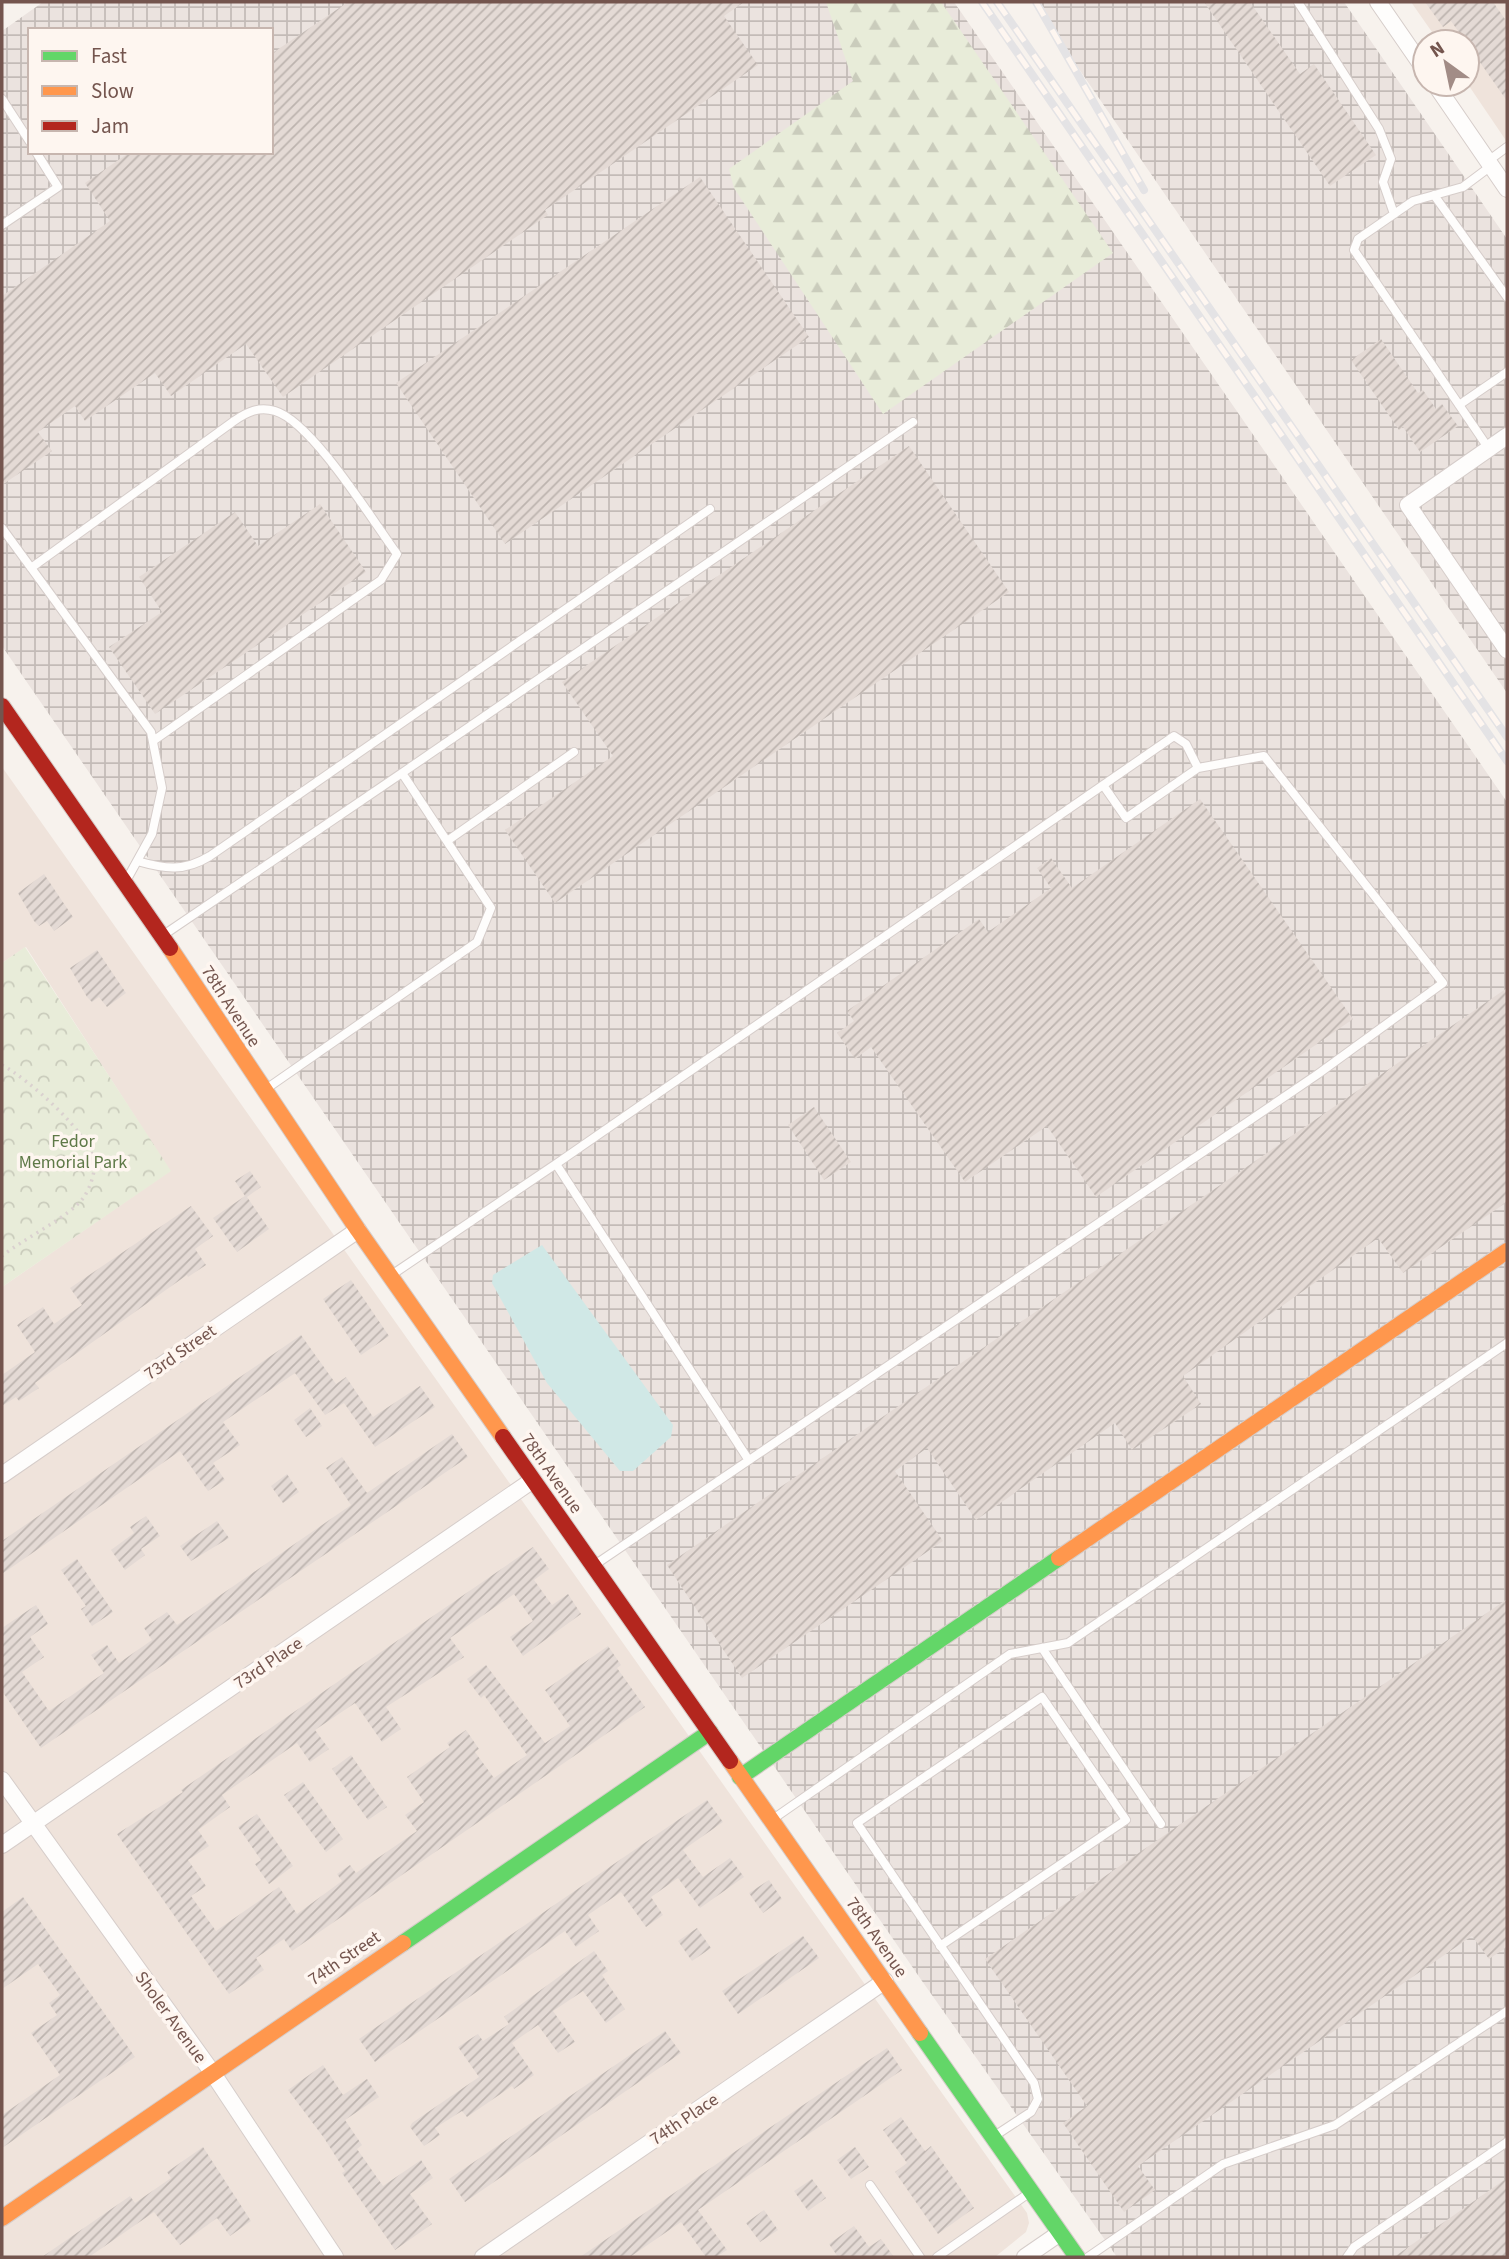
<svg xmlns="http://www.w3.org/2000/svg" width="1509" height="2259" font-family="'Source Sans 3',sans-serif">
<defs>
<pattern id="industrial-grid" width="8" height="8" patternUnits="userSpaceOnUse" patternTransform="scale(1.75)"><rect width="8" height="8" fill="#ebe3df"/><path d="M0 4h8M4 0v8" fill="none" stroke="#c3bbb7"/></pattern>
<pattern id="forest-firs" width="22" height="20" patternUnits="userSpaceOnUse" patternTransform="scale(1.75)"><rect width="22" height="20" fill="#e8ecd9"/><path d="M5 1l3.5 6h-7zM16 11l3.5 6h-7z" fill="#caccbc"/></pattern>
<pattern id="park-crowns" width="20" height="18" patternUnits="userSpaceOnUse" patternTransform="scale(1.75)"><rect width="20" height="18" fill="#e8ecd9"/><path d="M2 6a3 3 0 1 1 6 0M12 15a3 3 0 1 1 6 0" fill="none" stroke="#caccbc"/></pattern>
<pattern id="building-hatch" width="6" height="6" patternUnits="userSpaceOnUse" patternTransform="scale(1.75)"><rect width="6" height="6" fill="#e4dad5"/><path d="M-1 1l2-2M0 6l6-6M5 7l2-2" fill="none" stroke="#bdb4af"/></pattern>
</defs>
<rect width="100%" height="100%" fill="#f7f2ed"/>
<!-- residential -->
<path fill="#efe3db" d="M 1411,2 L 1507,2 L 1507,142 L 1467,83 L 1467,42 L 1439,42 Z
M 2,767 L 1027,2213 L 1029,2223 L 1026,2232 L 995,2257 L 2,2257 L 2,1287 L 170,1171 L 26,947 L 2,963 Z"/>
<!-- industrial -->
<path fill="url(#industrial-grid)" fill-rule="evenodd" d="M 43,2 L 954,2 L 1507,802 L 1507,2257 L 1117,2257 L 922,1981 L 2,646 L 2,31 ZM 30,30 L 271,30 L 271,152 L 30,152 Z
M 1033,2 L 1344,2 L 1507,239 L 1507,693 Z"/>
<!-- forest -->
<path fill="url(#forest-firs)" d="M 826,2 L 941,2 L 1113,253 L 883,414 L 734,188 L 729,169 L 853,81 Z"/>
<!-- park -->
<path fill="url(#park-crowns)" d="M 25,947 L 171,1171 L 2,1287 L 2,963 Z"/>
<!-- water -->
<path fill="#d0e8e6" d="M 542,1245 L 673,1425 L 671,1437 L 633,1471 L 620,1471 L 547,1383 L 492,1283 L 493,1275 Z"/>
<!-- building -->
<path fill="url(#building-hatch)" d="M 348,2 L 744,2 L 724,16 L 758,65 L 545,210 L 548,215 L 283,397 L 246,344 L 171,396 L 155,373 L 85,421 L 75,406 L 38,432 L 52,451 L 2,485 L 2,296 L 110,221 L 85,183 L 130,152 L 271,152 L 271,54 Z
M 1204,2 L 1250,2 L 1300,74 L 1314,64 L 1376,155 L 1330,186 Z
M 1425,2 L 1493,2 L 1507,22 L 1507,101 L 1451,21 L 1443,27 Z
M 700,177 L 809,337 L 505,544 L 396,383 Z
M 1381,339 L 1418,393 L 1423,390 L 1436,409 L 1442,404 L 1458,426 L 1420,452 L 1403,427 L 1399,430 L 1351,360 Z
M 909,446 L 1009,592 L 555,903 L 505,830 L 613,756 L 562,682 Z
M 320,504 L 366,572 L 155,714 L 109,647 L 162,612 L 139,577 L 235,512 L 258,546 Z
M 1200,799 L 1353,1019 L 1096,1197 L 1047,1126 L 965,1182 L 871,1047 L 855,1059 L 837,1033 L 854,1021 L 847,1011 L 979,919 L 988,932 L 1051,888 L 1037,868 L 1051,858 L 1072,888 Z
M 44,874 L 73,917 L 54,931 L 47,921 L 39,926 L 34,921 L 18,893 Z
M 97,950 L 126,993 L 107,1007 L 99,997 L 92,1002 L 87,997 L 70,968 Z
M 1507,988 L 1507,1202 L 1403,1273 L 1378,1238 L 1183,1376 L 1201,1404 L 1132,1450 L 1115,1423 L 976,1520 L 927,1448 L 895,1471 L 943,1541 L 742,1678 L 667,1565 Z
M 814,1107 L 851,1162 L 824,1180 L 788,1125 Z
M 250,1171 L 261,1187 L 247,1197 L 269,1229 L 237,1252 L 213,1218 L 245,1196 L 235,1181 Z
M 191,1206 L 213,1236 L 195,1249 L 206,1265 L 188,1277 L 187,1275 L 35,1383 L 39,1388 L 19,1401 L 16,1397 L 2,1406 L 2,1375 L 35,1352 L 17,1325 L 43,1307 L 54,1324 L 82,1305 L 70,1288 Z
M 351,1280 L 389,1336 L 361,1355 L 323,1299 Z
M 301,1335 L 336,1384 L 346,1377 L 373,1417 L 420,1386 L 435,1407 L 375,1447 L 344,1403 L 325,1415 L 295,1373 L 223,1422 L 240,1445 L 213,1463 L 225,1480 L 208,1491 L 180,1451 L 2,1574 L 2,1541 Z
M 310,1408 L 322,1426 L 306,1437 L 294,1420 Z
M 452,1434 L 468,1457 L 41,1748 L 2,1691 L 2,1628 L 36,1605 L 48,1624 L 30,1637 L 44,1657 L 22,1672 L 49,1711 L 104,1673 L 91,1655 L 107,1645 L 119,1663 L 152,1640 L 144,1628 L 167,1612 L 177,1625 L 351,1505 L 326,1468 L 342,1457 L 367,1493 Z
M 287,1474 L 299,1492 L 283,1503 L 271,1486 Z
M 146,1516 L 160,1536 L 141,1549 L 145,1555 L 125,1570 L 111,1550 L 134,1533 L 130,1527 Z
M 217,1521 L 229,1538 L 191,1561 L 180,1546 Z
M 533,1547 L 549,1569 L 534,1580 L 552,1605 L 568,1594 L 581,1614 L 523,1656 L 510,1637 L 533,1621 L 514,1594 L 450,1638 L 464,1657 L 386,1707 L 401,1729 L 382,1742 L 355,1703 L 315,1730 L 329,1749 L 310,1762 L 297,1743 L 222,1795 L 230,1807 L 198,1830 L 209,1846 L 188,1860 L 206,1886 L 191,1896 L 216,1931 L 279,1887 L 297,1914 L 342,1881 L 337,1874 L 350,1865 L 356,1873 L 417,1831 L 405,1815 L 424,1802 L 407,1777 L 450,1747 L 447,1743 L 466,1730 L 479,1749 L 475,1752 L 494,1778 L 527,1755 L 484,1695 L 481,1698 L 467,1679 L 486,1665 L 545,1743 L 570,1726 L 545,1690 L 608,1646 L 621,1665 L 617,1668 L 645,1707 L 292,1951 L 284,1939 L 256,1958 L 264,1970 L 229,1994 L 117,1834 L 183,1792 L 181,1790 Z
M 77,1559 L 113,1612 L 92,1626 L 81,1609 L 86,1606 L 61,1570 Z
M 1507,1599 L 1507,1947 L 1489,1959 L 1472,1936 L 1138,2166 L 1155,2190 L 1124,2212 L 1063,2123 L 1087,2106 L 985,1959 Z
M 351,1755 L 387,1807 L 368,1820 L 332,1769 Z
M 303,1782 L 343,1839 L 326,1852 L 284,1795 Z
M 707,1800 L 723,1822 L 683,1850 L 703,1877 L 730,1858 L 744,1877 L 700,1908 L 678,1878 L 651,1897 L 663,1915 L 646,1927 L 621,1892 L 588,1915 L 599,1931 L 576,1947 L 565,1931 L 375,2062 L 359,2039 Z
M 257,1814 L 293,1866 L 269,1884 L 255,1864 L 261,1860 L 238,1827 Z
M 769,1880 L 782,1899 L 763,1913 L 749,1893 Z
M 23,1897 L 135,2057 L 2,2148 L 2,2115 L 60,2075 L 31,2033 L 57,2015 L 49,2003 L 60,1995 L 38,1964 L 2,1989 L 2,1912 Z
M 697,1928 L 711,1948 L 692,1961 L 678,1941 Z
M 803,1936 L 819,1958 L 738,2014 L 722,1991 Z
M 594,1951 L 608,1971 L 602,1975 L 625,2009 L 606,2023 L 583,1991 L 553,2011 L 575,2042 L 558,2053 L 538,2025 L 512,2043 L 534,2075 L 514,2089 L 512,2086 L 467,2117 L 462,2111 L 435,2128 L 440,2135 L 424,2146 L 410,2127 L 412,2123 L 479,2077 L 458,2047 L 478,2034 L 483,2041 L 509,2024 L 504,2017 Z
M 665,2031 L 681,2053 L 465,2202 L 449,2179 Z
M 887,2048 L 902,2070 L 698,2210 L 727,2250 L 716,2257 L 706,2257 L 681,2222 L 630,2257 L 580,2257 Z
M 323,2065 L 343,2095 L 367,2079 L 379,2097 L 345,2120 L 362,2145 L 357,2149 L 383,2186 L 421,2160 L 433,2178 L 410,2194 L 432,2224 L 395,2250 L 342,2173 L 345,2171 L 324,2138 L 288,2090 Z
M 901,2117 L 925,2151 L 931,2146 L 974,2208 L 938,2234 L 895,2172 L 907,2163 L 883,2130 Z
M 203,2147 L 251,2221 L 230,2236 L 217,2218 L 180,2245 L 154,2212 L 89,2257 L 42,2257 L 130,2196 L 135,2203 L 171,2178 L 167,2172 Z
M 855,2147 L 869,2167 L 851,2179 L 837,2160 Z
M 1507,2178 L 1507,2257 L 1394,2257 Z
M 812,2179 L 826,2198 L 808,2211 L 794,2191 Z
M 764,2210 L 778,2230 L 760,2242 L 746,2223 Z
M 854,2226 L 869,2247 L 881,2239 L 894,2257 L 838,2257 L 829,2244 Z"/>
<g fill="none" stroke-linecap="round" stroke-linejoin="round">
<defs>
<path id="lane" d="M 1298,2 L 1379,129 L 1391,159 L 1383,182 L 1394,214
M 2,99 L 30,142
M 1488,161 L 1507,147
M 1434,195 L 1507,297
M 2,225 L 58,187 L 36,152
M 1459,405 L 1507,372
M 1489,449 L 1354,250 L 1358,239 L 1413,201 L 1463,187 L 1491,166
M 2,528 L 151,732 L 162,788 L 152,834 L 126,881
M 31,568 L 234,421 C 247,412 259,406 275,411 C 312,422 372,520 397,554 L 381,580 L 153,741
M 447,841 L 574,752
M 137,861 C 165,869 184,872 210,856 L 710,509
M 165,934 L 402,773
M 266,1089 L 477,942 L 491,908 L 402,773 L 913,422
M 556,1164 L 1174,736 L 1186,744 L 1198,768 L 1126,818 L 1103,785
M 393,1274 L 556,1164 L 748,1459
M 596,1564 L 1318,1074 L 1443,983 L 1264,756 L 1198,768
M 1042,1648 L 1161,1824
M 773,1819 L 1010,1654 L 1068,1643 L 1507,1343
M 940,1946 L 1126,1820 L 1042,1697 L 857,1823 L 1034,2083 L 1038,2099 L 1031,2112 L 996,2135
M 870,2185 L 920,2257
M 937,2257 L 1029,2193
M 1088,2257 L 1223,2164 L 1335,2125 L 1507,2011
M 1347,2257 L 1354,2247 L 1507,2142"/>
<path id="street" d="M 1378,2 L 1425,70
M 1435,84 L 1507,189
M 1507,436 L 1408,505 L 1507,650
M 2,1475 L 358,1230
M 2,1780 L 212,2072 L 335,2257
M 2,1845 L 533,1480
M 483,2257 L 885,1981
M 1025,2257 L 1060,2233"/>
<path id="fast" d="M 740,1777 L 1059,1558
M 403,1943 L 710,1732
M 920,2033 L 1077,2257"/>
<path id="slow" d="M 170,948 L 358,1230 L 503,1437
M 1059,1558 L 1507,1251
M 730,1761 L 920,2033
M 2,2218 L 403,1943"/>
<path id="jam" d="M 2,706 L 170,948
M 503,1437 L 730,1761"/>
</defs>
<!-- lane casing -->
<use href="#lane" stroke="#d6cdca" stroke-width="10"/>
<!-- street casing -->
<use href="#street" stroke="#d6cdca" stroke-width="18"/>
<!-- fast casing -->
<use href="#fast" stroke="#d6cdca" stroke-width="18"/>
<!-- slow casing -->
<use href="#slow" stroke="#d6cdca" stroke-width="18"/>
<!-- jam casing -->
<use href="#jam" stroke="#d6cdca" stroke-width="18"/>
<!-- path -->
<path stroke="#dad1cf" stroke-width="3.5" stroke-dasharray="2 5" stroke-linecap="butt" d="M 2,1065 C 28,1079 88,1131 94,1161 C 96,1171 90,1188 84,1197 C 71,1216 23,1239 2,1256"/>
<!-- lane -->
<use href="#lane" stroke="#fefdfc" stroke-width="8"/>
<!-- street -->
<use href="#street" stroke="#fefdfc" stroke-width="16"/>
<!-- fast -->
<use href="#fast" stroke="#63d668" stroke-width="16"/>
<!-- slow -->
<use href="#slow" stroke="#ff974d" stroke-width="16"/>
<!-- jam -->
<use href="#jam" stroke="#b3261e" stroke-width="16"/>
<defs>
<path id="rail" d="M 982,2 L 1507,761
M 997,2 L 1507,737
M 1036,2 L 1144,190"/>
</defs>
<!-- rail casing -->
<use href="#rail" stroke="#e4e3e5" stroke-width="8"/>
<!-- rail -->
<use href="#rail" stroke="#fef6f0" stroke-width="5" stroke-dasharray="16" stroke-linecap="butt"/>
</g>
<g text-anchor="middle" stroke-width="7" stroke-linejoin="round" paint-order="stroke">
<!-- street labels -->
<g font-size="18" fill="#74554e" stroke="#fef6f0">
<text transform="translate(231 1006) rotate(57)" y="6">78th Avenue</text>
<text transform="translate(180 1352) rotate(-35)" y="6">73rd Street</text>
<text transform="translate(552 1473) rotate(55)" y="6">78th Avenue</text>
<text transform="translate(268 1663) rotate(-34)" y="6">73rd Place</text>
<text transform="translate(877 1937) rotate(55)" y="6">78th Avenue</text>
<text transform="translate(344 1958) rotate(-34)" y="6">74th Street</text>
<text transform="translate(171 2017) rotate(54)" y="6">Sholer Avenue</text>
<text transform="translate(684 2119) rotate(-34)" y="6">74th Place</text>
</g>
<!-- park labels -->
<g font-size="18" fill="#5e7947" stroke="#fef6f0">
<text x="73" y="1147">Fedor<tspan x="73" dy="21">Memorial Park</tspan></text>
</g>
</g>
<!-- border -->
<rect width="1509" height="2259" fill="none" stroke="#74554e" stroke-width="7"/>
<!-- legend -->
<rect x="28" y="28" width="245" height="126" fill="#fef6f0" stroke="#c7b6af" stroke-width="2"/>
<rect x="42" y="51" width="35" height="10" fill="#63d668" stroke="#c7b6af" stroke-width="2"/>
<text x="91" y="63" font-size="21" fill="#74554e">Fast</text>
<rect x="42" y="86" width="35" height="10" fill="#ff974d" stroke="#c7b6af" stroke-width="2"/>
<text x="91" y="98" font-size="21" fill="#74554e">Slow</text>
<rect x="42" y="121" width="35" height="10" fill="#b3261e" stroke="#c7b6af" stroke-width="2"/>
<text x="91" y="133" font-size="21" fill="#74554e">Jam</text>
<!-- north arrow -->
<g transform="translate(1446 63) rotate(327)"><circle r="33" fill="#fef6f0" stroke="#c7b6af" stroke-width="2"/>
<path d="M0-5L12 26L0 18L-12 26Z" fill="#a28c86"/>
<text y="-10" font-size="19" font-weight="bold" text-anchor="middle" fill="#74554e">N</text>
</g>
</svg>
